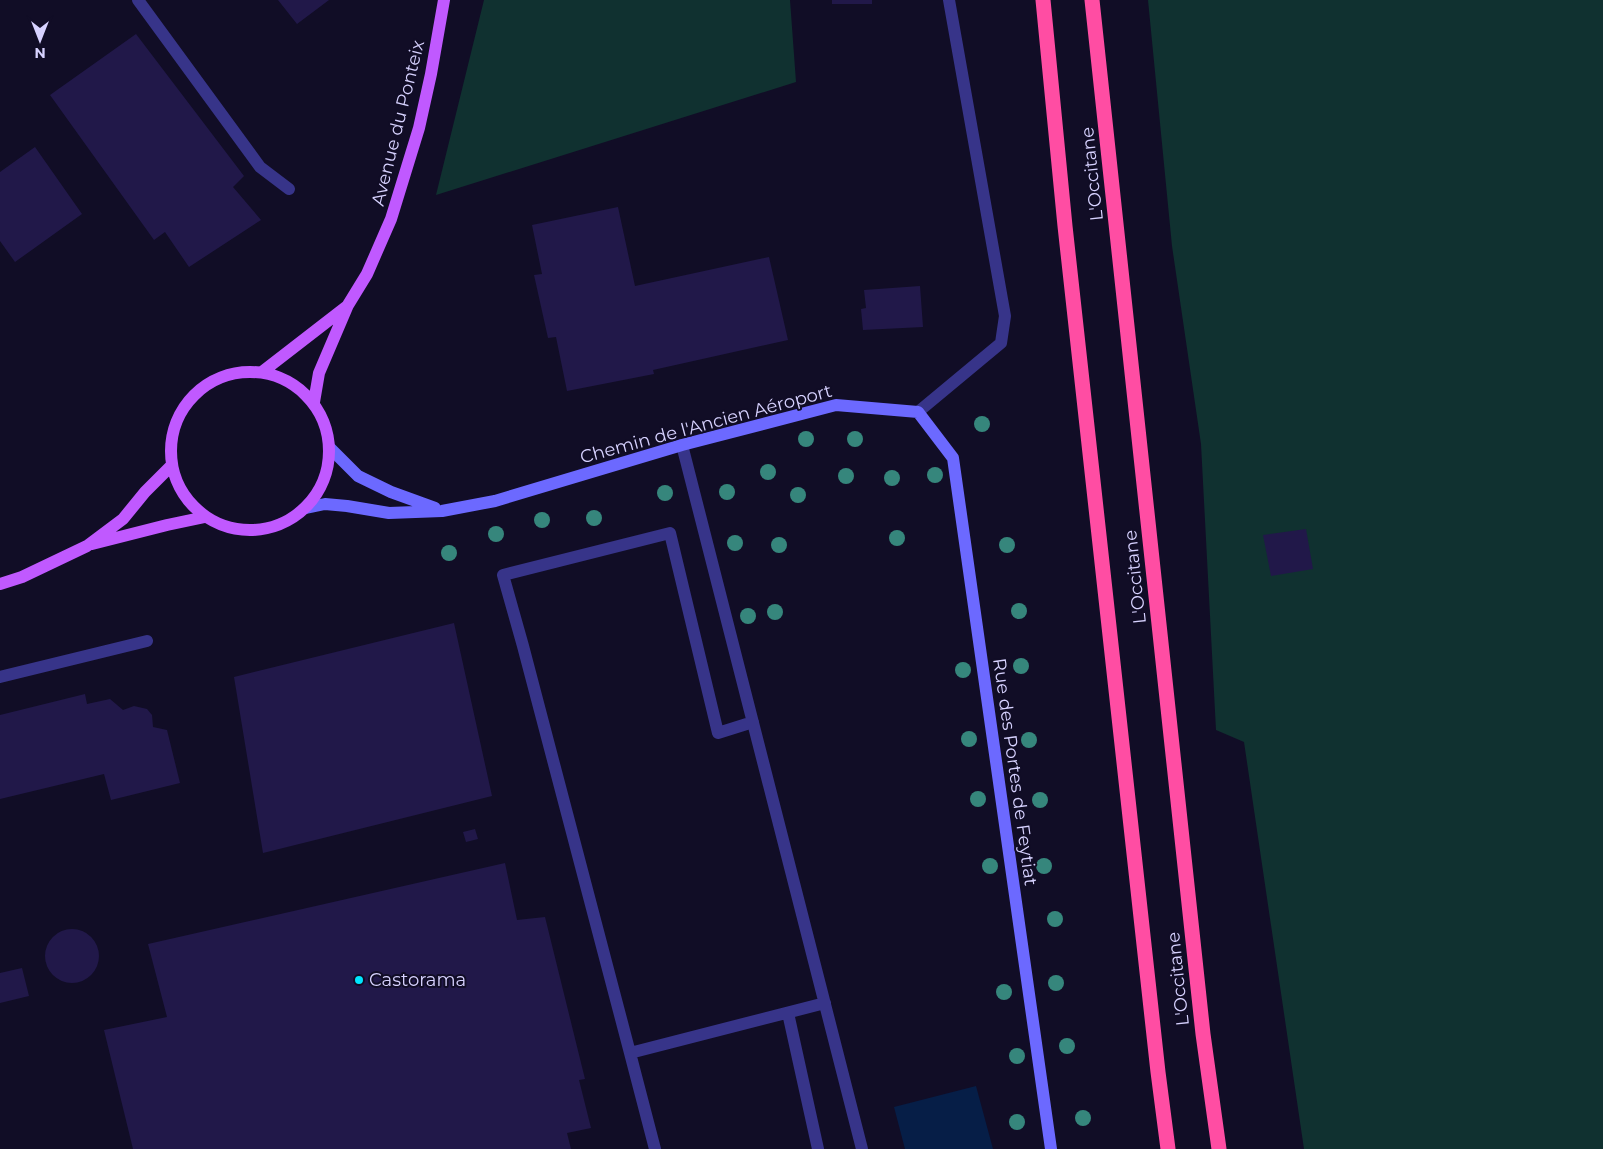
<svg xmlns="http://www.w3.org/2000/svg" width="1603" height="1149" font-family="Montserrat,sans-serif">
<rect width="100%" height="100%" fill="#110d26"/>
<!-- green -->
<path fill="#103130" d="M 484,0 L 790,0 L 796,82 L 436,195 Z
M 1148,0 L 1603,0 L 1603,1149 L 1304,1149 L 1244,742 L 1216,730 L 1201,444 L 1172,246 Z"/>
<!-- water -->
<path fill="#061e47" d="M 976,1086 L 993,1149 L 905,1149 L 894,1107 Z"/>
<!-- building -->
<path fill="#211849" d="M 278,0 L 329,0 L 297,24 Z
M 832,0 L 872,0 L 872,4 L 832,4 Z
M 136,34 L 244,176 L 233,187 L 261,220 L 189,267 L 165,232 L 154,240 L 50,95 Z
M 35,147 L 82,214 L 15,262 L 0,241 L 0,172 Z
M 618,207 L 635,286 L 769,257 L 788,340 L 653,370 L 654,374 L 567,391 L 556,337 L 548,338 L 534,275 L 542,274 L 532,225 Z
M 920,286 L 923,327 L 863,330 L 861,309 L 866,308 L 864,290 Z
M 1306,529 L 1313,569 L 1271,576 L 1263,535 Z
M 454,623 L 492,796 L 263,853 L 234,677 Z
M 85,694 L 87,704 L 110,699 L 123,710 L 134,706 L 147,709 L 152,715 L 153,727 L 167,730 L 180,783 L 111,800 L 104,774 L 0,799 L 0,715 Z
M 475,829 L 478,839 L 466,842 L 463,832 Z
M 505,863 L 517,920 L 545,917 L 585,1079 L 579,1080 L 591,1128 L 567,1133 L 571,1149 L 133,1149 L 104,1030 L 167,1017 L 148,944 Z
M45 956a27 27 0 1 1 54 0a27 27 0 1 1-54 0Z
M 22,968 L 29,996 L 0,1003 L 0,973 Z"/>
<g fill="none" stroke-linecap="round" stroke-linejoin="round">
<!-- lane -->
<path stroke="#373489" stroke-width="12" d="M 138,0 L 260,167 L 289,189
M 682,445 L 862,1149
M 0,677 L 147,641
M 753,722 L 718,733 L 670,533 L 503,575 L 523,646 L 630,1053 L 825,1003
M 788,1013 L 818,1149
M 630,1053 L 655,1149"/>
<!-- street -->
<path stroke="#373489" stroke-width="12" d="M 918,412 L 1001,343 L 1005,316 L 949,0"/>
<!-- secondary -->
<path stroke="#6c69ff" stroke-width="12" d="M 330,448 L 358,476 L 391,492 L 435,508
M 306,508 L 325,504 L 347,506 L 389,513 L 442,511 L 495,501 L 682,445 L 836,405 L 918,412 L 953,458 L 1051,1149"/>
<!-- primary -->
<path stroke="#c059ff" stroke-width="12" d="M171 451a79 79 0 1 1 158 0a79 79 0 1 1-158 0Z
M 262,372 L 346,307
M 314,402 L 319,373 L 348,305 L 367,274 L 391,219 L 419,128 L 431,74 L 444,0
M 92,544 L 167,525 L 205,517
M 0,584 L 22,577 L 87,546 L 123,519 L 145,492 L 171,466"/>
<!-- highway -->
<path stroke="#ff4da3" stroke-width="15" d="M 1043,0 L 1065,226 L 1158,1072 L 1168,1149
M 1092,0 L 1203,1034 L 1219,1149"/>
</g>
<!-- trees -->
<g fill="#36867c">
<circle cx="982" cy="424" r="8"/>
<circle cx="806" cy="439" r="8"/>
<circle cx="855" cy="439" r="8"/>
<circle cx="768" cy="472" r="8"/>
<circle cx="935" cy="475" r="8"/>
<circle cx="846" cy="476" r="8"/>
<circle cx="892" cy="478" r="8"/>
<circle cx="727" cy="492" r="8"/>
<circle cx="665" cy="493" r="8"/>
<circle cx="798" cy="495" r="8"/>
<circle cx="594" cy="518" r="8"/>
<circle cx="542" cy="520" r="8"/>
<circle cx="496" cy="534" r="8"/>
<circle cx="897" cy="538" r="8"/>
<circle cx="735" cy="543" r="8"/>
<circle cx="779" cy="545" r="8"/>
<circle cx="1007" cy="545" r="8"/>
<circle cx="449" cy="553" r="8"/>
<circle cx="1019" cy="611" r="8"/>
<circle cx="775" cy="612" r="8"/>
<circle cx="748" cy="616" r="8"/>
<circle cx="1021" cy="666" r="8"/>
<circle cx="963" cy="670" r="8"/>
<circle cx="969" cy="739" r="8"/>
<circle cx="1029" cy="740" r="8"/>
<circle cx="978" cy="799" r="8"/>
<circle cx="1040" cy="800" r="8"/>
<circle cx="990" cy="866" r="8"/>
<circle cx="1044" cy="866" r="8"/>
<circle cx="1055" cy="919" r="8"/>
<circle cx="1056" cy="983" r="8"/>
<circle cx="1004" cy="992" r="8"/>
<circle cx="1067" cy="1046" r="8"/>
<circle cx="1017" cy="1056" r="8"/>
<circle cx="1083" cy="1118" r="8"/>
<circle cx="1017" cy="1122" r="8"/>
</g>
<!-- markers -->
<circle fill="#00e5fd" stroke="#110d26" stroke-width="2" cx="359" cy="980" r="5"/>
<g text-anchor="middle" stroke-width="4" stroke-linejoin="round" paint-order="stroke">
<!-- street labels -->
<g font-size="18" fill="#d7d2ff" stroke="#110d26">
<text transform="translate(398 123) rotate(-76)" y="6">Avenue du Ponteix</text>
<text transform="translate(1092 174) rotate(-96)" y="6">L'Occitane</text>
<text transform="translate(706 424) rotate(-15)" y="6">Chemin de l'Ancien Aéroport</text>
<text transform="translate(1135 577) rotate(-96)" y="6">L'Occitane</text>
<text transform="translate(1015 772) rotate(82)" y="6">Rue des Portes de Feytiat</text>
<text transform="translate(1178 979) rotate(-96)" y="6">L'Occitane</text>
</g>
<!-- poi labels -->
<g font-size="18" fill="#d7d2ff" stroke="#110d26" text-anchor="start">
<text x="369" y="986">Castorama</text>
</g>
</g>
<!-- north arrow -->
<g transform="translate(40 40) rotate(180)" stroke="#110d26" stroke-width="4" paint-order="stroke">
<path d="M0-4L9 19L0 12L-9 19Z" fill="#d7d2ff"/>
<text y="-8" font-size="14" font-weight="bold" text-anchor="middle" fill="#d7d2ff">N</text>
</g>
</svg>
